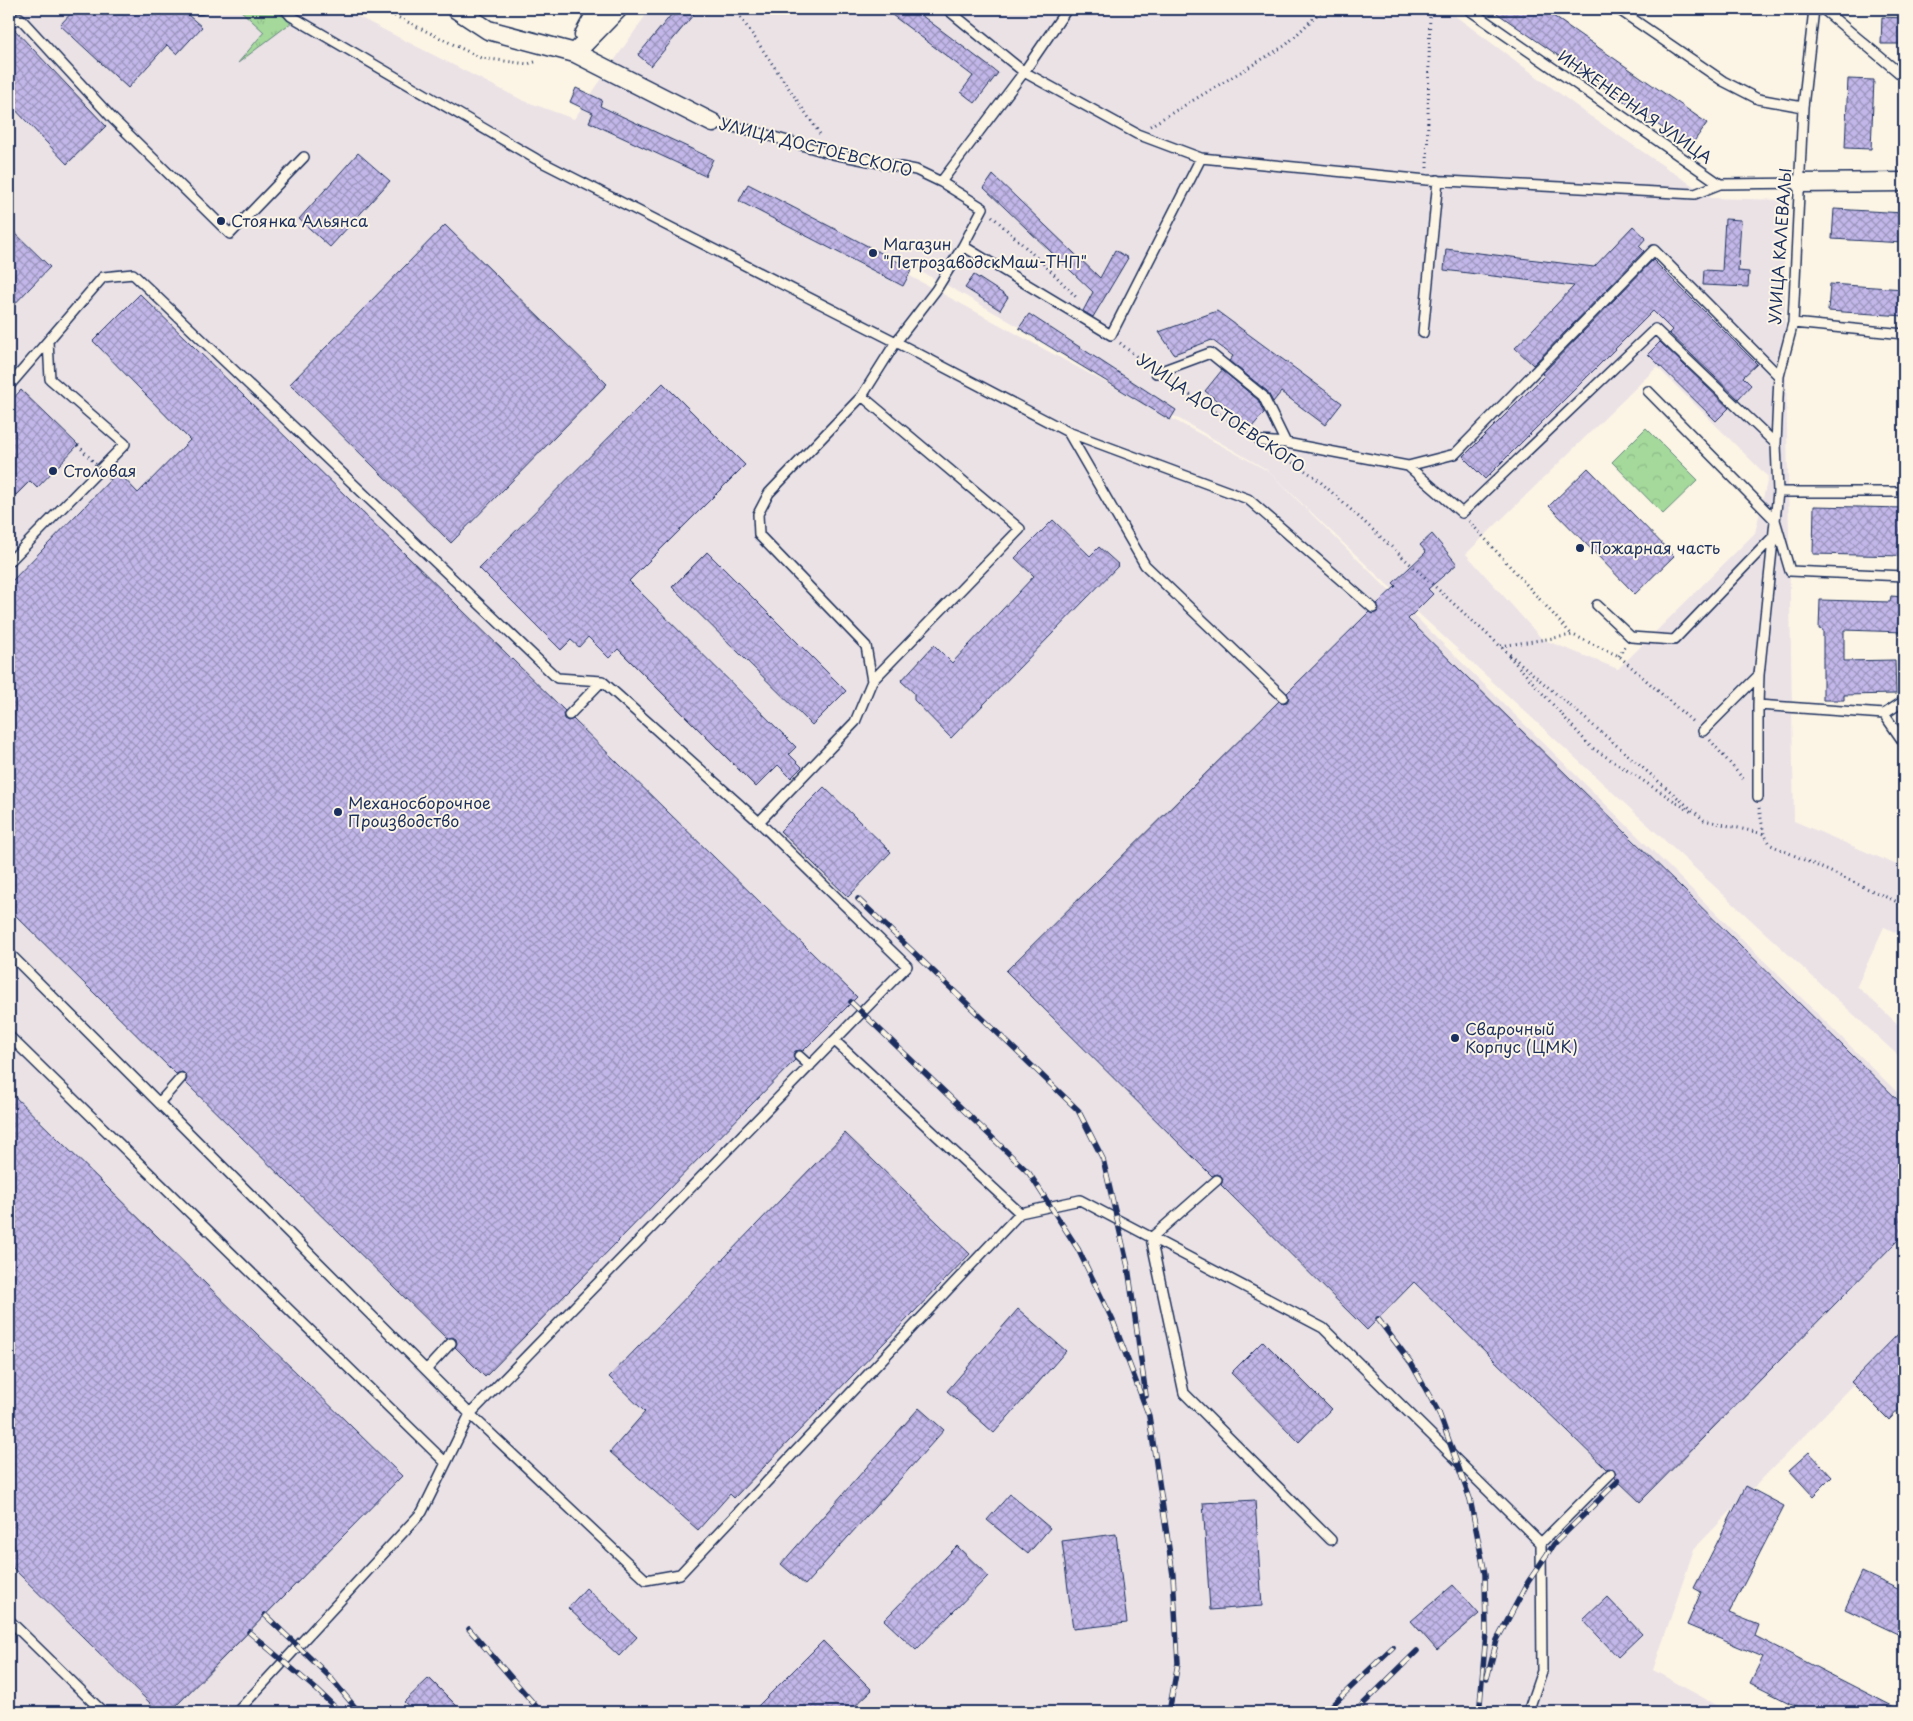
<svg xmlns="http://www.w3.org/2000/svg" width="1913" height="1721" font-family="'Playpen Sans',sans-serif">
<defs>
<pattern id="grass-tufts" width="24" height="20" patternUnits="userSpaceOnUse" patternTransform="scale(1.25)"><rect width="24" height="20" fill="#a5d99b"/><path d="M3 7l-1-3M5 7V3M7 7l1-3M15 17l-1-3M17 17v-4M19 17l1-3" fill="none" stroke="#8dbb88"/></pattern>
<pattern id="forest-crowns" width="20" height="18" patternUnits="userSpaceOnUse" patternTransform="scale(1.25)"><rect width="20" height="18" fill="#a5d99b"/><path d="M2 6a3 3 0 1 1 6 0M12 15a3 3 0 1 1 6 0" fill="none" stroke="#8dbb88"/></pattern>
<pattern id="building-cross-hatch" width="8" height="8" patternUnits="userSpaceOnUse" patternTransform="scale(1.25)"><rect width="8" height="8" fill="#c2b7e8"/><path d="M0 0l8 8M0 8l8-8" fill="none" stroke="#9d95bf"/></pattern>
</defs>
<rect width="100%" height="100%" fill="#fcf5e5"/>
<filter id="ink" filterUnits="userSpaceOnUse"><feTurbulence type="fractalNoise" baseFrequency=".02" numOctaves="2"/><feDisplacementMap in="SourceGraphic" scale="10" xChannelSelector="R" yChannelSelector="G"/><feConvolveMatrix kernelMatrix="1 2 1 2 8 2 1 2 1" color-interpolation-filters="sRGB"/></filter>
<g filter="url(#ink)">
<!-- built -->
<path fill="#ebe2e6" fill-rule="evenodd" d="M 9,9 L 343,9 L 522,100 L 574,119 L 650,9 L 1446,9 L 1590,116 L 1711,198 L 1783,200 L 1794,821 L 1904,868 L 1904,936 L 1884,927 L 1857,986 L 1904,1030 L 1904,1061 L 1378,576 L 1266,469 L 943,283 L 741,184 L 1268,471 L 1904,1099 L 1904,1333 L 1694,1549 L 1653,1670 L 1729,1712 L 9,1712 ZM 1657,367 L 1768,477 L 1755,533 L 1618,669 L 1542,639 L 1466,554 Z"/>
<!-- grass -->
<path fill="url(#grass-tufts)" stroke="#60847c" d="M 239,9 L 272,9 L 292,22 L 238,63 L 264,32 Z"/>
<!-- forest -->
<path fill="url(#forest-crowns)" stroke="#60847c" d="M 1646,428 L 1698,480 L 1663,514 L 1612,462 Z"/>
<!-- building -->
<path fill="url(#building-cross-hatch)" stroke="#1b2f5e" d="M 75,9 L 181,9 L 202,27 L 177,54 L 167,45 L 128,88 L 60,25 Z
M 676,9 L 698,9 L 651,66 L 638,55 Z
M 884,9 L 913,9 L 998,73 L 975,103 L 961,92 L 973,76 Z
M 1491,9 L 1543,9 L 1707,123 L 1690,147 Z
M 1882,17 L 1904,18 L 1904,44 L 1881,44 Z
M 13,28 L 106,126 L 67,164 L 9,103 L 9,29 Z
M 1848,79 L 1874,80 L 1871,149 L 1845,148 Z
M 576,88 L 602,100 L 600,106 L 713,159 L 705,176 L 589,122 L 593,113 L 570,102 Z
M 358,153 L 390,181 L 330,247 L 299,219 Z
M 993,175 L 1100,278 L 1115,250 L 1128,258 L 1093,317 L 1083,311 L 1093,292 L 984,188 Z
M 748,184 L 912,269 L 903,286 L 739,201 Z
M 1834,209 L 1904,213 L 1904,243 L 1832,239 Z
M 1725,219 L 1741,220 L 1738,271 L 1749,272 L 1748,287 L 1703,285 L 1704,270 L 1722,271 Z
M 445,225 L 607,384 L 451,543 L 290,384 Z
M 1633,226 L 1646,238 L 1639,246 L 1644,251 L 1533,365 L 1515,348 L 1574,286 L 1444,270 L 1446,249 L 1594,267 Z
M 9,227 L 50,267 L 9,310 Z
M 1653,260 L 1757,364 L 1743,377 L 1751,385 L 1738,399 L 1669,333 L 1672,330 L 1653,311 L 1485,479 L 1463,457 L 1544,376 L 1542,374 Z
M 974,275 L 1008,297 L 1000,310 L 965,288 Z
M 1830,284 L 1904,289 L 1904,316 L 1828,311 Z
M 140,294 L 565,711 L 563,714 L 564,719 L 568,721 L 573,719 L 857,997 L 803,1051 L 800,1050 L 795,1051 L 793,1055 L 795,1060 L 485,1377 L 455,1347 L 457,1344 L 456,1339 L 452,1337 L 447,1339 L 185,1082 L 187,1079 L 185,1074 L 182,1072 L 176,1074 L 9,909 L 9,584 L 118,472 L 138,493 L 190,440 L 93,341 Z
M 1217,311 L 1342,403 L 1325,425 L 1281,392 L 1273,402 L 1267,391 L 1229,361 L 1233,356 L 1212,340 L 1174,354 L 1159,332 Z
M 1029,314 L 1176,410 L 1170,420 L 1019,328 Z
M 1660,342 L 1729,408 L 1716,421 L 1648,354 Z
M 1222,370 L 1258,400 L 1264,413 L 1251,428 L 1205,391 Z
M 663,383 L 745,465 L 629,581 L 796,747 L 789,754 L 802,767 L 791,778 L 778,765 L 756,787 L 618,649 L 609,658 L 588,637 L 579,647 L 571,640 L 561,650 L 479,568 Z
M 21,390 L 78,445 L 37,488 L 30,481 L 16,495 L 9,488 L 9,403 Z
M 1588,468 L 1674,556 L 1635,594 L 1549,506 Z
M 1814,506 L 1904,508 L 1904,556 L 1813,554 Z
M 1053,520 L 1090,556 L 1099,547 L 1119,565 L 951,738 L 914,700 L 914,693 L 901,681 L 934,645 L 952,663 L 1034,576 L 1015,558 Z
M 1432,534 L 1457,564 L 1428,589 L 1433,594 L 1408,619 L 1904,1106 L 1904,1234 L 1640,1502 L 1615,1478 L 1616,1473 L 1614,1469 L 1609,1468 L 1606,1469 L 1414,1282 L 1367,1330 L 1221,1185 L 1223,1179 L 1221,1176 L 1216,1174 L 1212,1176 L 1006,971 L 1279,701 L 1282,703 L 1287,702 L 1289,698 L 1287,693 L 1369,612 L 1372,614 L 1377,612 L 1379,609 L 1377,604 L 1396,586 L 1393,583 L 1426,552 L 1420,545 Z
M 707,552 L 846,691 L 812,725 L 672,587 Z
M 1891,596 L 1904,597 L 1904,632 L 1844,630 L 1844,661 L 1895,660 L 1896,694 L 1844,695 L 1844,700 L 1823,700 L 1823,630 L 1819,629 L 1820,600 L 1890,602 Z
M 824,787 L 891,852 L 848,897 L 780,831 Z
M 9,1091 L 402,1476 L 170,1712 L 159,1712 L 9,1564 Z
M 845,1133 L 970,1254 L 734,1498 L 730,1494 L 698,1530 L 610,1452 L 645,1412 L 609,1377 Z
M 1018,1309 L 1066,1351 L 994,1433 L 947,1391 Z
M 1904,1328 L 1904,1404 L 1889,1420 L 1851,1382 Z
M 1263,1341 L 1331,1409 L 1299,1442 L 1231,1373 Z
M 919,1408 L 944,1430 L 805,1585 L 781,1564 Z
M 1809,1452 L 1832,1477 L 1813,1496 L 1789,1470 Z
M 1746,1486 L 1784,1506 L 1729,1613 L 1759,1625 L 1755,1636 L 1904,1712 L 1807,1712 L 1750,1683 L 1763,1657 L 1687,1625 L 1701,1592 L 1694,1588 Z
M 1010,1494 L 1050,1528 L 1028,1554 L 987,1520 Z
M 1255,1500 L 1262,1606 L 1210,1610 L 1203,1503 Z
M 1116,1534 L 1127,1623 L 1073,1629 L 1062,1541 Z
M 957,1546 L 988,1576 L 916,1650 L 884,1620 Z
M 1862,1572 L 1904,1592 L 1904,1637 L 1845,1609 Z
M 1453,1585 L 1479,1614 L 1437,1650 L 1411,1621 Z
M 586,1588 L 637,1637 L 619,1656 L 568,1608 Z
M 1607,1597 L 1642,1634 L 1618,1657 L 1583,1620 Z
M 823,1641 L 872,1690 L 849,1712 L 752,1712 Z
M 429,1678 L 463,1712 L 415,1712 L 404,1702 Z"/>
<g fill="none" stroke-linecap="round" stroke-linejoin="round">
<defs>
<path id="service" d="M 199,9 L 201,9
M 285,9 L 291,16 L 536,159 L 896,342 L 1068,432 L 1145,565 L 1283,697
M 947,9 L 1024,72 L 1137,134 L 1201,158 L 1427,180 L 1695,194 L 1720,184
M 1468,9 L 1720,184 L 1800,183
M 1618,9 L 1723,81 L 1758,99 L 1803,107
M 1823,9 L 1904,77
M 9,23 L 20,18 L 113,119 L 230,234 L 304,157
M 713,123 L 749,130 L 833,154 L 916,170 L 941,182 L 983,208 L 963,246 L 1111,335 L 1201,158
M 941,182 L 1024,72 L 1067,9
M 1793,323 L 1904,334
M 1423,333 L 1438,180
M 1156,373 L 1210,353 L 1263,396 L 1286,443
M 9,386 L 103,277 L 133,274 L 557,678 L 602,681 L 759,822 L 907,966 L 470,1414 L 422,1512 L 237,1712
M 1648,391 L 1775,520 L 1790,571 L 1904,576
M 862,396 L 1020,529 L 872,681
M 1068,432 L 1248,499 L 1373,608
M 1260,441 L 1286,443 L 1408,466 L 1455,454 L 1654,250 L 1779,376
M 1408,466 L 1462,513 L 1655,329 L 1776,444
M 1778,492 L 1904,492
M 9,562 L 125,444 L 50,379 L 48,341
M 1597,605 L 1631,637 L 1674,640 L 1772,538
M 1758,705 L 1759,675
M 1884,714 L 1904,701
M 569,715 L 602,681
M 1703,731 L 1759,675 L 1778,492 L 1776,444 L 1779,376 L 1793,323 L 1803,107 L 1814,9
M 1758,797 L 1758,705 L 1884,714 L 1904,743
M 759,822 L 855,722 L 872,681 L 866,646 L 759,535 L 758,514 L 769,493 L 862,396 L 896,342 L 936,290 L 963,246
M 9,953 L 470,1414 L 646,1580 L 680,1574 L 1020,1213
M 9,1036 L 446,1463
M 835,1041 L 1020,1213 L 1080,1200 L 1323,1328 L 1541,1543 L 1542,1671 L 1528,1712
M 799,1056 L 810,1066
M 159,1103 L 181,1078
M 1217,1180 L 1151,1238 L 1184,1393 L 1331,1540
M 426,1370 L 451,1343
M 1541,1543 L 1610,1474
M 9,1620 L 103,1712"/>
<path id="minor" d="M 456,9 L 488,30 L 575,53 L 713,123
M 584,35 L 598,9
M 575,53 L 618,9
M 1800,183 L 1904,182"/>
</defs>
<!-- service casing -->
<use href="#service" stroke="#1b2f5e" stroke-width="12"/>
<!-- minor casing -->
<use href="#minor" stroke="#1b2f5e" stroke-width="21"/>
<!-- path -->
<path stroke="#1b2f5e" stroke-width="3" stroke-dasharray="1 4" stroke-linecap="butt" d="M 381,9 L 481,58 L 528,64 L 538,61
M 735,9 L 822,137
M 1150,126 L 1286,45 L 1323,9
M 1427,168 L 1430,9
M 992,216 L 1051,271 L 1076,297
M 1120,343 L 1148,366
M 1169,381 L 1250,434
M 1284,457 L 1315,477 L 1500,646 L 1704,820 L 1764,834
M 1469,521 L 1572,635
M 1501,646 L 1573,635 L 1619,656 L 1694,723
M 1509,656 L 1591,747 L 1693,813
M 1619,656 L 1625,646
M 1710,740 L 1745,781
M 1759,808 L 1764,834 L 1771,845 L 1904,905"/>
<!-- service -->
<use href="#service" stroke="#fcf5e5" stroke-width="9"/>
<!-- minor -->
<use href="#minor" stroke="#fcf5e5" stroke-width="18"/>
<defs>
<path id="rail" d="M 858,899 L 1078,1110 L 1103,1159 L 1128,1267 L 1146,1396
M 851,1002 L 1029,1173 L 1078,1249 L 1113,1321 L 1149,1416 L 1173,1575 L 1178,1663 L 1169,1712
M 1378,1319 L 1411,1363 L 1439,1413 L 1470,1499 L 1485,1574 L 1486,1633 L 1480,1704
M 265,1615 L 329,1676 L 359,1712
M 469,1629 L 541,1712
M 249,1632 L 317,1690 L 340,1712
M 1487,1678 L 1497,1640 L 1528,1582 L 1554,1544 L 1618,1481
M 1325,1712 L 1393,1647
M 1355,1712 L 1417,1651"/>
</defs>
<!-- rail casing -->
<use href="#rail" stroke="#1b2f5e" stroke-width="5.5"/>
<!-- rail -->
<use href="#rail" stroke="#fcf5e5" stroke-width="4" stroke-dasharray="11" stroke-linecap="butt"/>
<!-- path-bridge -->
<path stroke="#1b2f5e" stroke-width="3" stroke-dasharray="1 4" stroke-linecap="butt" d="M 78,445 L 110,480"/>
</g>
</g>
<!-- markers -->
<g fill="#1b2f5e" stroke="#fcf5e5" stroke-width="2">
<circle cx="221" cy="221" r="5"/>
<circle cx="873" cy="253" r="5"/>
<circle cx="53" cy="471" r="5"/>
<circle cx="1580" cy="548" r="5"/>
<circle cx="338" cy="812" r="5"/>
<circle cx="1455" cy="1038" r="5"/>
</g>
<g text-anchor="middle" stroke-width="4" stroke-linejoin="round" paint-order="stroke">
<!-- street labels -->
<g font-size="16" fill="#1b2f5e" stroke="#fcf5e5">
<text transform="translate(1635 107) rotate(35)" y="6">ИНЖЕНЕРНАЯ УЛИЦА</text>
<text transform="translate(816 147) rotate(14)" y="6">УЛИЦА ДОСТОЕВСКОГО</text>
<text transform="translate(1780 246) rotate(-86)" y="6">УЛИЦА КАЛЕВАЛЫ</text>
<text transform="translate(1221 413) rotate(34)" y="6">УЛИЦА ДОСТОЕВСКОГО</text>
</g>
<!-- poi labels -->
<g font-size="16" fill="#1b2f5e" stroke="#fcf5e5" text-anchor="start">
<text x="231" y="227">Стоянка Альянса</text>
<text x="883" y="250">Магазин<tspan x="883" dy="18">"ПетрозаводскМаш-ТНП"</tspan></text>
<text x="63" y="477">Столовая</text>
<text x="1590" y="554">Пожарная часть</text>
<text x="348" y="809">Механосборочное<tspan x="348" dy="18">Производство</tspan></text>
<text x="1465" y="1035">Сварочный<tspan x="1465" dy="18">Корпус (ЦМК)</tspan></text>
</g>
</g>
<!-- margin -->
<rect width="1913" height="1721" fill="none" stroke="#fcf5e5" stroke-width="30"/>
<rect x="15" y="15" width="1883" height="1691" fill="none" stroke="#1b2f5e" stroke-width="2" filter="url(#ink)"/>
</svg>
